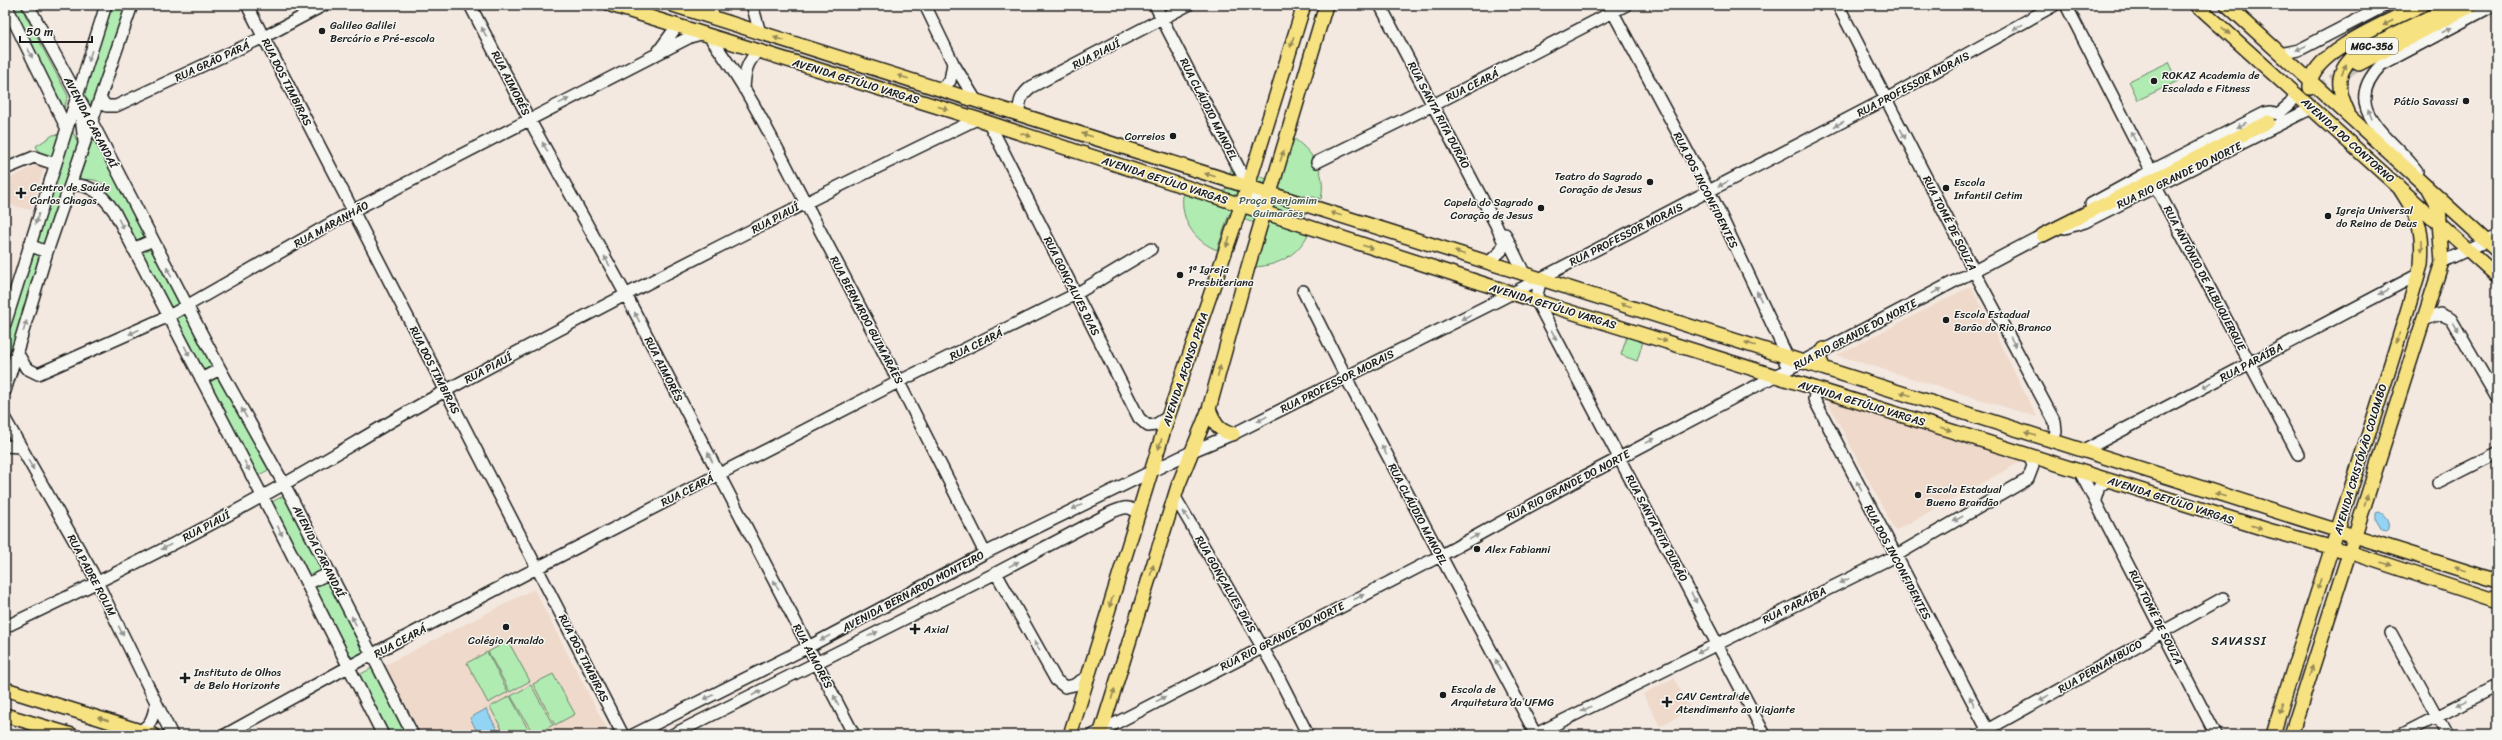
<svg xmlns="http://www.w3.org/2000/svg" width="2502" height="740" font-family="Sriracha,sans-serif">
<rect width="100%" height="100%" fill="#f3e9e0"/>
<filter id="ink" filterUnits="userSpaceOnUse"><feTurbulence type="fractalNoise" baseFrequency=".025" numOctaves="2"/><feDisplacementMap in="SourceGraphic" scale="8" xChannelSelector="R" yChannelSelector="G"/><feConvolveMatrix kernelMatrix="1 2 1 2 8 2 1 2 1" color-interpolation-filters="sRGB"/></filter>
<g filter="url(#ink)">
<!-- built -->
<path fill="#efd9ca" d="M 43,162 L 45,165 L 31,210 L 5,204 L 5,181 Z
M 1971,286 L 2037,417 L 1837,355 Z
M 1824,395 L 2024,460 L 1895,531 Z
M 534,589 L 607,729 L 596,735 L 422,735 L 385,665 Z
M 1674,678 L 1691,710 L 1660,726 L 1643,694 Z"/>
<!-- green -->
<path fill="#b0ecb2" stroke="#668467" d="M 10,5 L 20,5 L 68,96 L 64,108 Z
M 111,5 L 126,5 L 91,109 L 83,92 Z
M 2169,62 L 2178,81 L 2138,100 L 2129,81 Z
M 73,132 L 79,146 L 5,377 L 5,339 L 61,161 L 40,154 L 36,146 L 53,135 Z
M 94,135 L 146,240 L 135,245 L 103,184 L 95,180 L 79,179 Z
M 1292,137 C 1313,152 1327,172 1321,199 L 1310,196 L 1304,218 L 1314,221 C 1304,250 1284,266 1253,267 L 1257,224 L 1229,214 L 1217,250 C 1189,239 1176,211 1186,182 L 1224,194 L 1232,166 L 1269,180 Z
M 151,246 L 183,305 L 171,312 L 139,252 Z
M 185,311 L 216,368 L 203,375 L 174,317 Z
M 1628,333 L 1644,338 L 1637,361 L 1621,355 Z
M 218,375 L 270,469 L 257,476 L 206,381 Z
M 285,495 L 325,572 L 309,581 L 270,503 Z
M 328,577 L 367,653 L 351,662 L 311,586 Z
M 508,641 L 530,681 L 510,692 L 488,652 Z
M 487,652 L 508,692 L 488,703 L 467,663 Z
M 376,666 L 411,735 L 386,735 L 355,677 Z
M 553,674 L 575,714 L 555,725 L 533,684 Z
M 531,685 L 553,725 L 534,735 L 511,696 Z
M 510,696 L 531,735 L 505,735 L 490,707 Z"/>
<!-- water -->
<path fill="#93d4f4" stroke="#638a9e" d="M 2379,512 C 2386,515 2391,523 2387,531 L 2382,530 L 2376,520 L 2376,513 Z
M 486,709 L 500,735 L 479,735 L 470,718 Z"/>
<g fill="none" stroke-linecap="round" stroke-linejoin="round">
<!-- major-tunnel -->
<path stroke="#c8c0b9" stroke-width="13" stroke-dasharray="13 6" stroke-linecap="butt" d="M 2268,122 L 2359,64"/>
<defs>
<path id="minor" d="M 6,5 L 67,129
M 28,5 L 93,124 L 220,369 L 291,497 L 413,735
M 247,5 L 623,735
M 470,5 L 529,119 L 626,295 L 854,735
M 706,5 L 716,19
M 754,5 L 753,8 L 760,33
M 925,5 L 953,63 L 975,99
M 1155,5 L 1248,186 L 1265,212
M 1380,5 L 1496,225 L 1504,243 L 1501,251 L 1488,263
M 1609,5 L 1713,199 L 1787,356 L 1785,362
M 1838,5 L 1974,271 L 2055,422 L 2056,432 L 2052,441
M 2067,7 L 2151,171
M 709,36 C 751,91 781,157 814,219 C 873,330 929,441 985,553
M 658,52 L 677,26
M 2280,54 L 2299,50 L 2386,5
M 744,89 C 745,71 746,63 759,50
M 940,89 L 950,81 L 953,63
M 101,99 L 106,106 L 116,106 L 264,37 L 324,5
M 80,108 L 84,142
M 1019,113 C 1019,101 1021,95 1031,87 L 1188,5
M 2278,114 L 2290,104 L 2297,94
M 989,123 L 1139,418 L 1148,426 L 1155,425 L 1168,417
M 1317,162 L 1435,104 L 1626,5
M 5,169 L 34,157 L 55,164
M 2417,171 C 2393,137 2337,110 2381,65 L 2494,5
M 73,185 C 92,184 103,196 114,211 L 269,509 L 383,735
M 2156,187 L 2298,454
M 2091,204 L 2151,171 L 2265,113 L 2271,112 L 2278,114
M 2065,228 L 2085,222 L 2312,108
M 1505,234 L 1524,273
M 29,245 L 47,252
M 133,249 L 153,240
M 2442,262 L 2497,236
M 1541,278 L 1536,300 L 1765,735
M 1303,291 L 1351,387 L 1536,735
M 2424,320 L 2440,314 L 2451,319 L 2497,398
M 5,324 L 106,5
M 17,352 L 26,368 L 38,374 L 169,316 L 354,210 L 690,37 L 701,34
M 201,379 L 220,369
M 1820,390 L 1815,395 L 1814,399 L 1990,735
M 5,391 L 47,252 L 132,5
M 5,419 L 92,572 L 172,735
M 5,446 L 20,447
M 2083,451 L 2419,274
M 2079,470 L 2216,735
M 2438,483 L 2497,453
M 1175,497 L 1272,664 L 1308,735
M 2095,500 L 2099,487 L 2108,480
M 996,573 L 1056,680 L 1065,687 L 1074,685 L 1087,677
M 307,584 L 330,573
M 5,627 C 91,586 177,544 261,497 C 323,463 384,424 447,390 C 621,295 798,205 977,119
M 2391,633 L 2447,735
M 139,731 C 152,725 153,716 156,704
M 225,735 L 348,667 L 537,568 L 900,381 L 1076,294 L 1151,249
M 633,735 L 808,647 L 985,553 L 1195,450 L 1233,434 L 1501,299 L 1886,99 L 2055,5
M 672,735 L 996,573 L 1112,512 C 1124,507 1129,505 1139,514
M 1093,735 L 1440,556 L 1572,483 L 2050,231
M 1534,735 L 1895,556 L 2028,479 L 2033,466 L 2030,456
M 1978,735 L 2223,598
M 2401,735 L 2497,686"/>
<path id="major" d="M 611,5 L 977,119 L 1558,308 L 2268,530 L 2349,552 L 2497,601
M 673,5 L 2497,581
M 2197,5 L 2497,276
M 2227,5 L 2497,251
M 2359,64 L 2473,5
M 2310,88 C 2307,53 2394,19 2422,5
M 2348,112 C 2335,85 2336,69 2360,51 L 2454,5
M 2043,235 L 2268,122
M 1824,368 L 1819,359 L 1824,349
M 1209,409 C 1215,423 1217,431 1233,434
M 5,689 L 153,735
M 5,715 L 72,735
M 1070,735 L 1168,417 L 1248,186 L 1304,5
M 1100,735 L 1178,486 L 1209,409 L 1248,267 L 1326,5
M 2273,735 C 2320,577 2375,422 2421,265 C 2424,228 2418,216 2398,186
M 2291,735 L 2442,262 L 2438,207 L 2428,189"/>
</defs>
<!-- minor casing -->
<use href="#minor" stroke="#1c1c1c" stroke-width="14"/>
<!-- major casing -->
<use href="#major" stroke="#1c1c1c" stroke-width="16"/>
<!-- minor -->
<use href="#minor" stroke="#f6f6f2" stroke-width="11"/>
<!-- major -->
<use href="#major" stroke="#f7e281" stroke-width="13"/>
</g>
<!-- one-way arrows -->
<defs><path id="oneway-solid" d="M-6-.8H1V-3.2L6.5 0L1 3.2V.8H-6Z"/></defs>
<g fill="#948954">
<use href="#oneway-solid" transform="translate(2388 23) rotate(153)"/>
<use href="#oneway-solid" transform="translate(2226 31) rotate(42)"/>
<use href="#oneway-solid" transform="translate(779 39) rotate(-163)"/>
<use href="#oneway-solid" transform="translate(1292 42) rotate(107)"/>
<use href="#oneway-solid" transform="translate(2344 69) rotate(-65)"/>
<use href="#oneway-solid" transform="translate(903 77) rotate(-163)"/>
<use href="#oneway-solid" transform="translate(943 108) rotate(17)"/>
<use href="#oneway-solid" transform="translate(1026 135) rotate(18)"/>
<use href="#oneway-solid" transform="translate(1087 135) rotate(-162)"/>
<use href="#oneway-solid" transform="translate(1282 156) rotate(-71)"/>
<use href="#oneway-solid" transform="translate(1210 175) rotate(-164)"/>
<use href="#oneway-solid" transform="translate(1336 214) rotate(-162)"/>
<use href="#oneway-solid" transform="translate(1228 242) rotate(108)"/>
<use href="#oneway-solid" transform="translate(2422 246) rotate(89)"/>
<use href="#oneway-solid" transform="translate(1368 247) rotate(18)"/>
<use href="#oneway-solid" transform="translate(1460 253) rotate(-162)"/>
<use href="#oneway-solid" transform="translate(1626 305) rotate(-162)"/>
<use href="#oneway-solid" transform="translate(2398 338) rotate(108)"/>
<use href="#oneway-solid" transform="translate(1662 340) rotate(17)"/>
<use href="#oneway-solid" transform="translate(1750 344) rotate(-162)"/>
<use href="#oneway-solid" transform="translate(1219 371) rotate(-75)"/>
<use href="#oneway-solid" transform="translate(1906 394) rotate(-162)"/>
<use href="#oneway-solid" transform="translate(1946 429) rotate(17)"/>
<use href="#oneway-solid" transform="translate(2030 434) rotate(-162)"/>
<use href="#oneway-solid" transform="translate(1160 444) rotate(107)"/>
<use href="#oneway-solid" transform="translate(2220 495) rotate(-162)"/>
<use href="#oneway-solid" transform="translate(2366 500) rotate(-72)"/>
<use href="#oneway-solid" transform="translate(2257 527) rotate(18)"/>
<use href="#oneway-solid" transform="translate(2386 564) rotate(18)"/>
<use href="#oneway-solid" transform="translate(2460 569) rotate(-163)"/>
<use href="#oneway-solid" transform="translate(1152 570) rotate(-73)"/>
<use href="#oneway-solid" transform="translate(2319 584) rotate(109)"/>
<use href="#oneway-solid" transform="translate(1111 602) rotate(108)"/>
<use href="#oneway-solid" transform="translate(2311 671) rotate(-72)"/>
<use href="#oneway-solid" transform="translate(1113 694) rotate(-73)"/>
<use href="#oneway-solid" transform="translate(2281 708) rotate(107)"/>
<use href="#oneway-solid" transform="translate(103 719) rotate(-163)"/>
</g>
<g fill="#949492">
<use href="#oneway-solid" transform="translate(2018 27) rotate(151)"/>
<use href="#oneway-solid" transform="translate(2447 30) rotate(-28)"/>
<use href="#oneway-solid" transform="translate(484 32) rotate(-117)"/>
<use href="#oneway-solid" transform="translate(2301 48) rotate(156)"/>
<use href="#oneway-solid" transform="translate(30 53) rotate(64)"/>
<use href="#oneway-solid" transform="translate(90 56) rotate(108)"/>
<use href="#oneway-solid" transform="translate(564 101) rotate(-26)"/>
<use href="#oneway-solid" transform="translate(2370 114) rotate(-112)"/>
<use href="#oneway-solid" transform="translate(1839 124) rotate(152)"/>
<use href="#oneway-solid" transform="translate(2242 125) rotate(153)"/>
<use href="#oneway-solid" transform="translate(1903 134) rotate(63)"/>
<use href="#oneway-solid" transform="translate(2133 136) rotate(-117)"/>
<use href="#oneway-solid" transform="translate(545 147) rotate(-119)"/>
<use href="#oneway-solid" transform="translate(1723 184) rotate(152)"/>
<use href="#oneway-solid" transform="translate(37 219) rotate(108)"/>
<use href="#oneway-solid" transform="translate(121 224) rotate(63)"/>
<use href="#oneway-solid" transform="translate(607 261) rotate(-119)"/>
<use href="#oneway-solid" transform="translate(169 272) rotate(-117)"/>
<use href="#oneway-solid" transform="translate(1937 291) rotate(-28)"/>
<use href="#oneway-solid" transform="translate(2384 292) rotate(153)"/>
<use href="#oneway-solid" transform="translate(1759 296) rotate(-115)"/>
<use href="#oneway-solid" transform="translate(637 317) rotate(-117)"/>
<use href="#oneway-solid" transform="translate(1466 317) rotate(153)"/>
<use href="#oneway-solid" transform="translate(25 326) rotate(-73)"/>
<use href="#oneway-solid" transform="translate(2456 327) rotate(60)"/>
<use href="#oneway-solid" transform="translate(134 332) rotate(156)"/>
<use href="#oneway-solid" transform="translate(1554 335) rotate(62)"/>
<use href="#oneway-solid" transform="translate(2013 342) rotate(62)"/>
<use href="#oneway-solid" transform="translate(187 351) rotate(63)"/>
<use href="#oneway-solid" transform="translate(2207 385) rotate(152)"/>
<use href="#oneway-solid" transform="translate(244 413) rotate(-119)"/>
<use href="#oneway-solid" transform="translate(1262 419) rotate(153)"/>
<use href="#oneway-solid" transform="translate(1650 441) rotate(-28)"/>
<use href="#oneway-solid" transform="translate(1384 450) rotate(-118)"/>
<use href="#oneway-solid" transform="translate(710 457) rotate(-117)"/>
<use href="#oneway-solid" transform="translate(31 465) rotate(60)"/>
<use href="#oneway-solid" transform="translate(247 466) rotate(62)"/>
<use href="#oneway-solid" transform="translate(1859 486) rotate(-117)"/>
<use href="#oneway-solid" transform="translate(1077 507) rotate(154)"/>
<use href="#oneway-solid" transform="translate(1186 516) rotate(-120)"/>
<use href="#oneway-solid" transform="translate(1958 519) rotate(150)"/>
<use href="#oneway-solid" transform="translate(280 531) rotate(64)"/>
<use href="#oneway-solid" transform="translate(1474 537) rotate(-29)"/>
<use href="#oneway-solid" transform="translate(166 547) rotate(152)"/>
<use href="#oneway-solid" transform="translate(1014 564) rotate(-28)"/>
<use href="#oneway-solid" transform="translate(1844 581) rotate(154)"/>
<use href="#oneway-solid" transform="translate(776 585) rotate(-117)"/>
<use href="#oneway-solid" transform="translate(1359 597) rotate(-27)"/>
<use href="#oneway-solid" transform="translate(1694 598) rotate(62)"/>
<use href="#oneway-solid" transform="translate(354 621) rotate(-117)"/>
<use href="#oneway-solid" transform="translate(121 631) rotate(64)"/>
<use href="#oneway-solid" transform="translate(873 634) rotate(-26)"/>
<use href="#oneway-solid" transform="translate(825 638) rotate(152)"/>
<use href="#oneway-solid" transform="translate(1037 646) rotate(-119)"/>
<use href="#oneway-solid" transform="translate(1702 651) rotate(153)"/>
<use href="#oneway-solid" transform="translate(1498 664) rotate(-118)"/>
<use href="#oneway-solid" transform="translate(757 693) rotate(-27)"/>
<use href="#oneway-solid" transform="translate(709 697) rotate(153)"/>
<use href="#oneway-solid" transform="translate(2044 698) rotate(150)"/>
<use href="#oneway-solid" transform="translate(1161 699) rotate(-28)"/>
<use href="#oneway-solid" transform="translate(836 700) rotate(-117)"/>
<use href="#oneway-solid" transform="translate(1972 701) rotate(-118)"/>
<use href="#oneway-solid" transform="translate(2462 703) rotate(154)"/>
<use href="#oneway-solid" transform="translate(1586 709) rotate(153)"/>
</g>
</g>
<!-- markers -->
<g fill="#1c1c1c" stroke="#f6f6f2" stroke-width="1.5">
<circle cx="322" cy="31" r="4"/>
<circle cx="2154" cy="81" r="4"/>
<circle cx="2466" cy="101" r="4"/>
<circle cx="1173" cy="136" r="4"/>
<circle cx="1650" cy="182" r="4"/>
<circle cx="1946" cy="188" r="4"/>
<path d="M19 187h4v4h4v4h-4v4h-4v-4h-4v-4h4z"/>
<circle cx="1541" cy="208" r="4"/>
<circle cx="2328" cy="216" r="4"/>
<circle cx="1180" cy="275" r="4"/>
<circle cx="1946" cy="320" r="4"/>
<circle cx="1918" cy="495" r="4"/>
<circle cx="1477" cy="549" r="4"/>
<circle cx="506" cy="627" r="4"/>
<path d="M913 623h4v4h4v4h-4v4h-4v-4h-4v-4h4z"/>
<path d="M183 672h4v4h4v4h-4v4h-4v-4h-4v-4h4z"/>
<circle cx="1443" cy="695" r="4"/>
<path d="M1665 696h4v4h4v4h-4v4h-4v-4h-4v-4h4z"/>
</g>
<g text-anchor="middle" stroke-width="3" stroke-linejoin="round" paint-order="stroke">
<!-- shield labels -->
<rect fill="#f6f6f2" stroke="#5d5d5c" stroke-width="1" x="2346" y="38" width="52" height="16" rx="3"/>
<g font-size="10" font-weight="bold" fill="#1c1c1c">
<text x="2372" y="50">MGC-356</text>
</g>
<!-- poi labels -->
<g font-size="11" fill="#1c1c1c" stroke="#f6f6f2" text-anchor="start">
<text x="330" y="29">Galileo Galilei<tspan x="330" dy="13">Bercário e Pré-escola</tspan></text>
<text x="2162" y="79">ROKAZ Academia de<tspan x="2162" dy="13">Escalada e Fitness</tspan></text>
<text x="2458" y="105" text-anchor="end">Pátio Savassi</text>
<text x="1165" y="140" text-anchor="end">Correios</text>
<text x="1642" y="180" text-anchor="end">Teatro do Sagrado<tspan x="1642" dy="13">Coração de Jesus</tspan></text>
<text x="1954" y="186">Escola<tspan x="1954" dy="13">Infantil Cetim</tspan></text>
<text x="30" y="191">Centro de Saúde<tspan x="30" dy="13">Carlos Chagas</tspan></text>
<text x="1533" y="206" text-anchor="end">Capela do Sagrado<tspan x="1533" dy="13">Coração de Jesus</tspan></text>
<text x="2336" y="214">Igreja Universal<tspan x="2336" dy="13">do Reino de Deus</tspan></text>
<text x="1188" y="273">1ª Igreja<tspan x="1188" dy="13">Presbiteriana</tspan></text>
<text x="1954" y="318">Escola Estadual<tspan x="1954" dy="13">Barão do Rio Branco</tspan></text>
<text x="1926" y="493">Escola Estadual<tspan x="1926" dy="13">Bueno Brandão</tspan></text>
<text x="1485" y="553">Alex Fabianni</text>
<text x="924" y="633">Axial</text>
<text x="506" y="644" text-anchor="middle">Colégio Arnaldo</text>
<text x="194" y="676">Instituto de Olhos<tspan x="194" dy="13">de Belo Horizonte</tspan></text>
<text x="1451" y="693">Escola de<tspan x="1451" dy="13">Arquitetura da UFMG</tspan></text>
<text x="1676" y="700">CAV Central de<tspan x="1676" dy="13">Atendimento ao Viajante</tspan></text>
</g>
<!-- street labels -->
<g font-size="11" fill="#1c1c1c" stroke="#f6f6f2">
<text transform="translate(1096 54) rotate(-27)" y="4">RUA PIAUÍ</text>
<text transform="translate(212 61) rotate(-25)" y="4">RUA GRÃO PARÁ</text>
<text transform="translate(856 81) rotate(17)" y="4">AVENIDA GETÚLIO VARGAS</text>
<text transform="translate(287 82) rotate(63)" y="4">RUA DOS TIMBIRAS</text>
<text transform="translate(511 83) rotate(63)" y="4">RUA AIMORÉS</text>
<text transform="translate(1913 84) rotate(-28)" y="4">RUA PROFESSOR MORAIS</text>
<text transform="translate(1472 85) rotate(-27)" y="4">RUA CEARÁ</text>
<text transform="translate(1209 109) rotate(63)" y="4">RUA CLÁUDIO MANOEL</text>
<text transform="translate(1439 115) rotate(62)" y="4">RUA SANTA RITA DURÃO</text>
<text transform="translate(91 122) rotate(62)" y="4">AVENIDA CARANDAÍ</text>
<text transform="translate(2348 140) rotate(42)" y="4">AVENIDA DO CONTORNO</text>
<text transform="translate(2179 175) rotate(-26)" y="4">RUA RIO GRANDE DO NORTE</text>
<text transform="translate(1165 180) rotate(18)" y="4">AVENIDA GETÚLIO VARGAS</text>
<text transform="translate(1706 190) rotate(63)" y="4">RUA DOS INCONFIDENTES</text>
<text transform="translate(775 218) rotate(-28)" y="4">RUA PIAUÍ</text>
<text transform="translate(1950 223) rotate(63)" y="4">RUA TOMÉ DE SOUZA</text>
<text transform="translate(331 224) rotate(-29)" y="4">RUA MARANHÃO</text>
<text transform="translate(1626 234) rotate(-27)" y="4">RUA PROFESSOR MORAIS</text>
<text transform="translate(2205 278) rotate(62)" y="4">RUA ANTÔNIO DE ALBUQUERQUE</text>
<text transform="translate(1072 286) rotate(63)" y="4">RUA GONÇALVES DIAS</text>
<text transform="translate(1553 306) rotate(17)" y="4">AVENIDA GETÚLIO VARGAS</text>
<text transform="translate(867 320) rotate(62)" y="4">RUA BERNARDO GUIMARÃES</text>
<text transform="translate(1855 334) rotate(-28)" y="4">RUA RIO GRANDE DO NORTE</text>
<text transform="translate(976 344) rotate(-26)" y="4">RUA CEARÁ</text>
<text transform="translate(2251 362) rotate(-28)" y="4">RUA PARAÍBA</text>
<text transform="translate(488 368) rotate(-28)" y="4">RUA PIAUÍ</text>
<text transform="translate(664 369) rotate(63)" y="4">RUA AIMORÉS</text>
<text transform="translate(1185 369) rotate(-71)" y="4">AVENIDA AFONSO PENA</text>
<text transform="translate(435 370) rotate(63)" y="4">RUA DOS TIMBIRAS</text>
<text transform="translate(1337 381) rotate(-27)" y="4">RUA PROFESSOR MORAIS</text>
<text transform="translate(1862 403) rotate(17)" y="4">AVENIDA GETÚLIO VARGAS</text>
<text transform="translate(2360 459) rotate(-73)" y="4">AVENIDA CRISTÓVÃO COLOMBO</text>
<text transform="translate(1568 485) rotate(-28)" y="4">RUA RIO GRANDE DO NORTE</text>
<text transform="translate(687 490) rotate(-27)" y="4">RUA CEARÁ</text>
<text transform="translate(2171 500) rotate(18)" y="4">AVENIDA GETÚLIO VARGAS</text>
<text transform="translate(1418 514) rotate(62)" y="4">RUA CLÁUDIO MANOEL</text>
<text transform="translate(206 526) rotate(-28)" y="4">RUA PIAUÍ</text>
<text transform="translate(1657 528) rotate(62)" y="4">RUA SANTA RITA DURÃO</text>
<text transform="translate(319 551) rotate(63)" y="4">AVENIDA CARANDAÍ</text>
<text transform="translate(1898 562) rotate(62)" y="4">RUA DOS INCONFIDENTES</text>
<text transform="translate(92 575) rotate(62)" y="4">RUA PADRE ROLIM</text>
<text transform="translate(1226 584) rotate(60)" y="4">RUA GONÇALVES DIAS</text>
<text transform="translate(913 591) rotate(-28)" y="4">AVENIDA BERNARDO MONTEIRO</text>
<text transform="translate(1794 605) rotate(-26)" y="4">RUA PARAÍBA</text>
<text transform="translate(2156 617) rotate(63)" y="4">RUA TOMÉ DE SOUZA</text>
<text transform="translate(1282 636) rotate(-27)" y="4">RUA RIO GRANDE DO NORTE</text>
<text transform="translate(400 641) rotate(-28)" y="4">RUA CEARÁ</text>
<text transform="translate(813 656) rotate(62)" y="4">RUA AIMORÉS</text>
<text transform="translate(584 658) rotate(63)" y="4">RUA DOS TIMBIRAS</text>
<text transform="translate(2100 666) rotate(-30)" y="4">RUA PERNAMBUCO</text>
</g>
<!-- park labels -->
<g font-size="11" fill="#485a49" stroke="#f6f6f2">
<text x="1278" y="204">Praça Benjamim<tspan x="1278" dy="13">Guimarães</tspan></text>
</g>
<!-- neighbourhood labels -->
<g font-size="12" letter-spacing="1" fill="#1c1c1c" stroke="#f6f6f2">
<text x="2239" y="645">SAVASSI</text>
</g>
</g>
<!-- margin -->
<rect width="2502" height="740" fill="none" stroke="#f6f6f2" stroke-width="20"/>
<rect x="10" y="10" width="2482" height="720" fill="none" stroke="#1c1c1c" stroke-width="1.5" filter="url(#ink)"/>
<!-- scale -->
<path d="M20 36v6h72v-6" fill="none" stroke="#1c1c1c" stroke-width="2"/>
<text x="26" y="36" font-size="12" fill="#1c1c1c" stroke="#f6f6f2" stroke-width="3" paint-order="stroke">50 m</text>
</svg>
